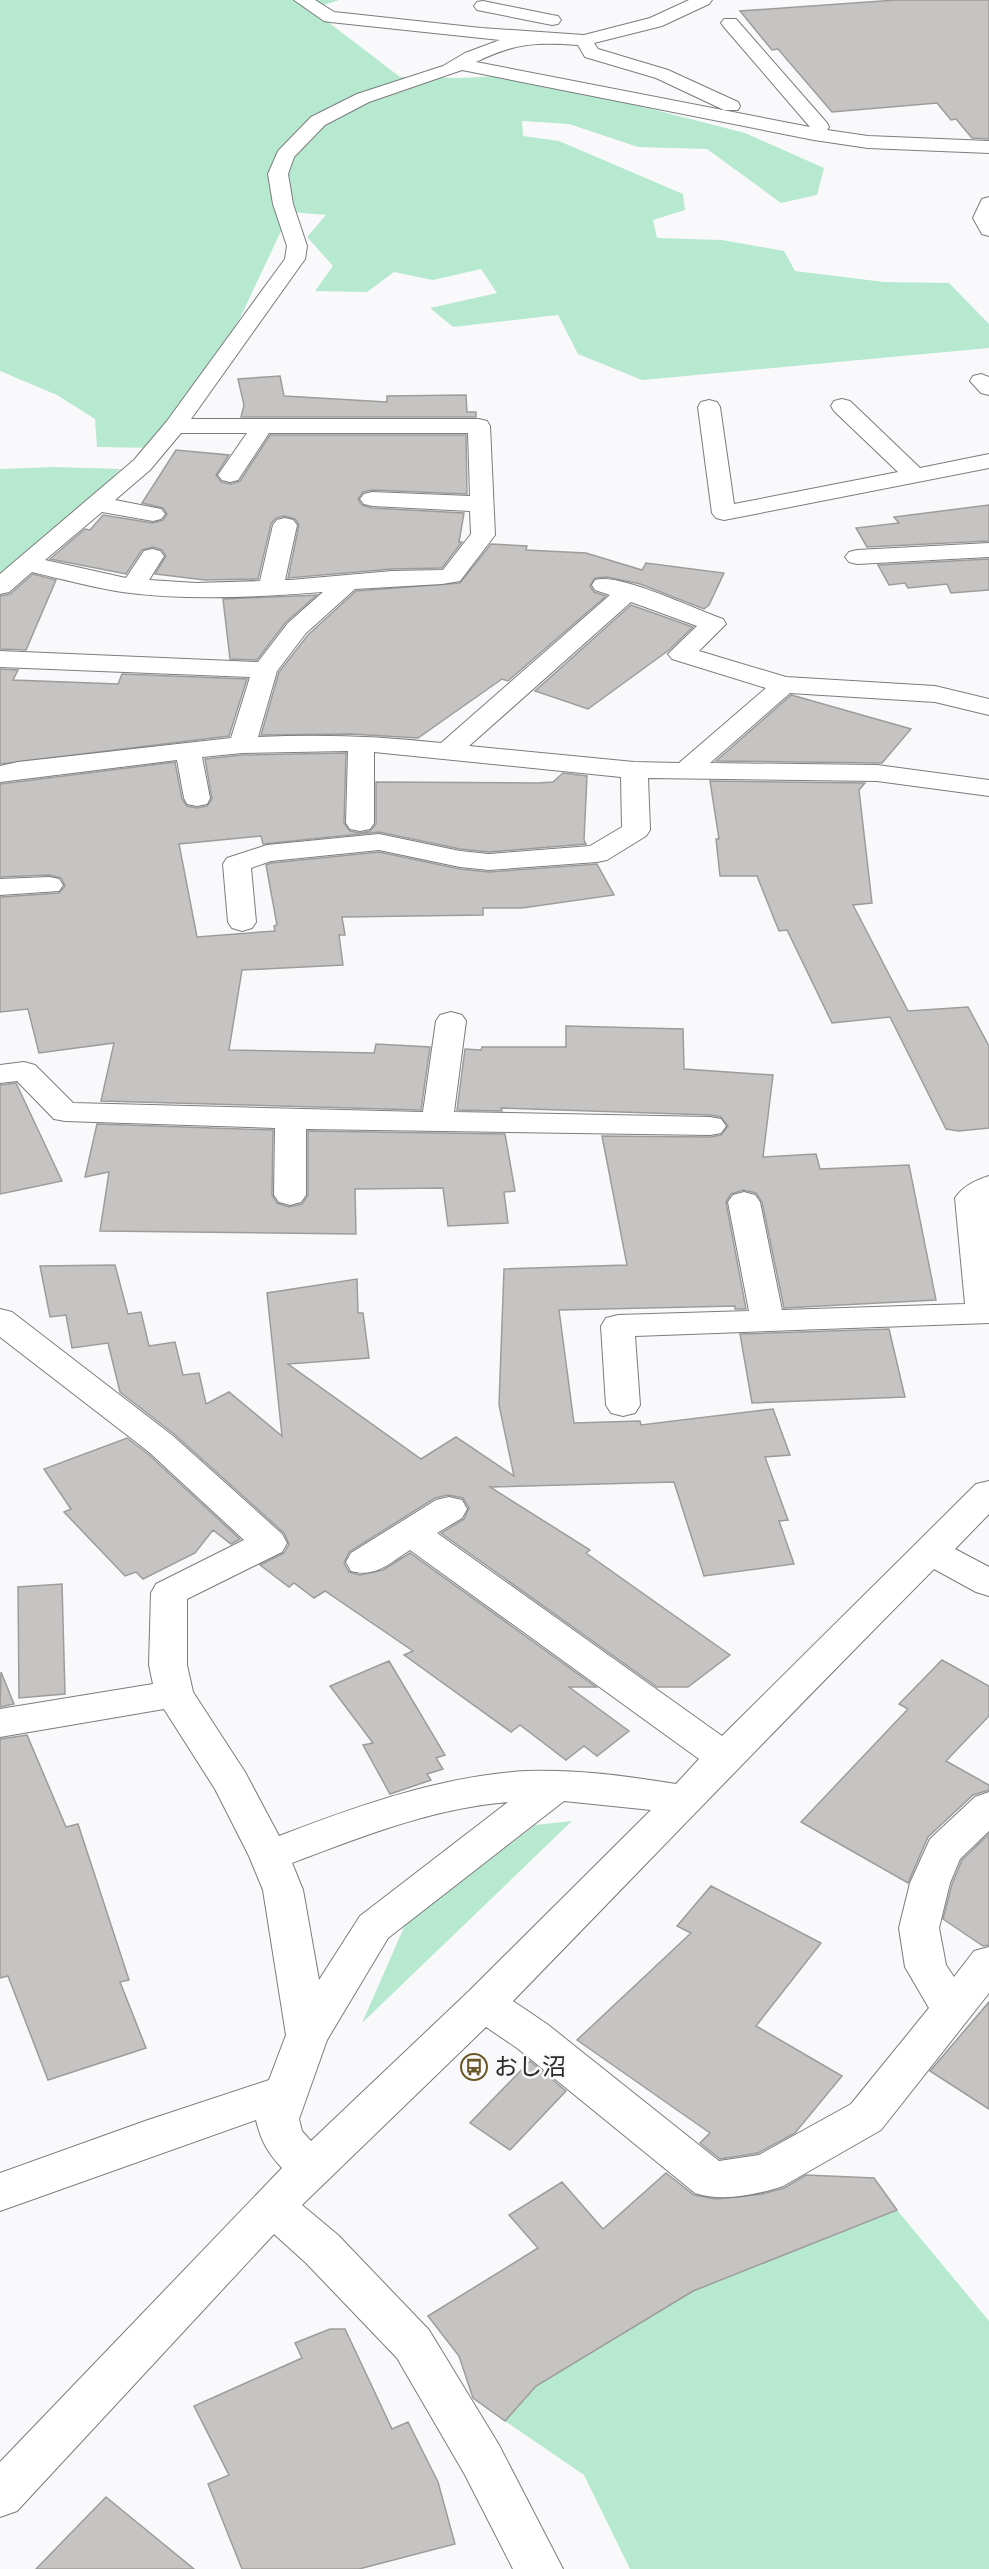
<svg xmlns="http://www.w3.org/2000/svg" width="989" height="2569" font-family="'DM Sans','Noto Sans JP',sans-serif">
<rect width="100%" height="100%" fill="#f9f9fb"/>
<!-- green -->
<path fill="#b6e9cf" d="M 0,0 L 339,0 L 311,9 L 400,77 L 460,78 L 519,75 L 745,133 L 824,168 L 817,195 L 781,203 L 707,149 L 638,147 L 569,124 L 522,121 L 523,136 L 559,141 L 683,194 L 685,210 L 653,220 L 657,238 L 722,240 L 784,251 L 795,271 L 884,282 L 949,283 L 989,324 L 989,348 L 642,380 L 578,354 L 558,315 L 453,327 L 430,308 L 497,293 L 481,269 L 433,280 L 394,272 L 367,292 L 315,291 L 333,266 L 307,237 L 326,215 L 290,212 L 240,318 L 156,448 L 97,447 L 95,419 L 57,395 L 0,371 Z
M 53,467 L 121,469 L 0,584 L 0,469 Z
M 572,1821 L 362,2023 L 405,1925 L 535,1825 Z
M 897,2210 L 989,2321 L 989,2569 L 630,2569 L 584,2475 L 505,2421 L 536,2386 L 693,2291 Z"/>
<!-- building -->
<path fill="#c6c4c3" stroke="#9e9c9b" stroke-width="1.5" d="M 896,0 L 989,0 L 989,139 L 972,138 L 956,119 L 951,120 L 937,103 L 832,112 L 778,49 L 772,50 L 740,11 Z
M 280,376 L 284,396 L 387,402 L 387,396 L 466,395 L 467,412 L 476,412 L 476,417 L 241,417 L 244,405 L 238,379 Z
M 270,435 L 466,435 L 467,494 L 372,490 L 363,492 L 358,499 L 362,505 L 372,508 L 464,513 L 459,542 L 462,542 L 442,568 L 392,569 L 288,578 L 299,525 L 295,519 L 284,516 L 276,518 L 271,524 L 258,579 L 205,580 L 155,574 L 166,556 L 162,550 L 153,547 L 142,550 L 126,574 L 50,559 L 85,529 L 90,530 L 103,515 L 153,523 L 163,520 L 167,514 L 163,508 L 142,503 L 176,450 L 229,455 L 216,475 L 221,482 L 231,484 L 240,481 Z
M 989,505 L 989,541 L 867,547 L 856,528 L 899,523 L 894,517 Z
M 491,544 L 527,546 L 526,550 L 586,553 L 642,570 L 646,563 L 724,573 L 709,605 L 704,609 L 640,584 L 607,577 L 595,578 L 590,586 L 594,592 L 606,596 L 508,681 L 502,679 L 418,738 L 350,734 L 261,735 L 279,672 L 308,635 L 356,591 L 460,583 Z
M 989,559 L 989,590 L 951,593 L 947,584 L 908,588 L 905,583 L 889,585 L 878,565 Z
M 33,574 L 56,580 L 26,650 L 0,649 L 0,596 L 10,594 Z
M 317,595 L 286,622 L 257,660 L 230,659 L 223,599 Z
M 631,605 L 693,627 L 669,650 L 588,709 L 535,691 Z
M 0,669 L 18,670 L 13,680 L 118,684 L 122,674 L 247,679 L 229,736 L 0,764 Z
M 791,695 L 795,696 L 911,729 L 882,763 L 716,761 Z
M 346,753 L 344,823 L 350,831 L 360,833 L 370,831 L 376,824 L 376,782 L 538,783 L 553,782 L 563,773 L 587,776 L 584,840 L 586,844 L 489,852 L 460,849 L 379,832 L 263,844 L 261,836 L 179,844 L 197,937 L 275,931 L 274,926 L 277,925 L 266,865 L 271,863 L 379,852 L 460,869 L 489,872 L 597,864 L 614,895 L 522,908 L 483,908 L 483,915 L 342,917 L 345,935 L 339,935 L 343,965 L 242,970 L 229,1050 L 374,1053 L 376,1044 L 430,1047 L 421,1110 L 101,1101 L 114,1043 L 39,1053 L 28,1009 L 0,1012 L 0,897 L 59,893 L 65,886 L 61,878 L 49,875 L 0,877 L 0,784 L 175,762 L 182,799 L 187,806 L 197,808 L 207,806 L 212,799 L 205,759 L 242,755 Z
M 710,781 L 865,783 L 859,790 L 872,903 L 853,905 L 908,1011 L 968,1007 L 989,1046 L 989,1128 L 959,1131 L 946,1129 L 890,1017 L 832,1023 L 787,930 L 779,931 L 757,876 L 720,876 L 716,839 L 719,839 Z
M 566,1026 L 683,1029 L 684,1069 L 773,1075 L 763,1157 L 816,1154 L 820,1169 L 909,1165 L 936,1300 L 784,1308 L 762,1202 L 756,1193 L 743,1190 L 731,1194 L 726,1202 L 746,1309 L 735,1309 L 735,1306 L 559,1310 L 574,1423 L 640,1421 L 641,1425 L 773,1409 L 790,1455 L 765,1457 L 788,1520 L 779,1521 L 794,1564 L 704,1576 L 674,1482 L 490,1487 L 590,1550 L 586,1553 L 730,1655 L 688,1687 L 657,1687 L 441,1533 L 464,1519 L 469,1508 L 463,1498 L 448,1495 L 435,1498 L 349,1552 L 344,1563 L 349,1572 L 360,1575 L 383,1570 L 410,1553 L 596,1687 L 569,1687 L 629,1731 L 597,1756 L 584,1746 L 566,1760 L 520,1725 L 511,1732 L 404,1655 L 413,1651 L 325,1591 L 314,1598 L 294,1583 L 289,1587 L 260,1565 L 284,1553 L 289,1544 L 284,1533 L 174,1434 L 120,1392 L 108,1343 L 72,1348 L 66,1315 L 50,1317 L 40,1266 L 115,1265 L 128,1314 L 141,1312 L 149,1346 L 175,1342 L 183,1375 L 199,1373 L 206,1404 L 229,1392 L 282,1436 L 267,1293 L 357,1279 L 358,1313 L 363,1313 L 369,1358 L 288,1364 L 421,1459 L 456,1437 L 514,1476 L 499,1405 L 504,1269 L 627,1265 L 602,1136 L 710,1137 L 721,1135 L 728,1126 L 721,1117 L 710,1115 L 501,1108 L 502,1111 L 457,1110 L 465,1049 L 481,1050 L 482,1047 L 566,1047 Z
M 16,1083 L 62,1181 L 0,1194 L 0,1085 Z
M 97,1124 L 273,1130 L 272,1195 L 277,1203 L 289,1207 L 302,1204 L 308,1195 L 308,1131 L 505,1134 L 515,1191 L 504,1192 L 508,1223 L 448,1226 L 443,1188 L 355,1189 L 356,1234 L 100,1231 L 109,1172 L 85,1177 Z
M 889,1329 L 905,1397 L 752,1403 L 740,1334 Z
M 127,1438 L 148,1454 L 240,1539 L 231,1544 L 213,1530 L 195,1553 L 143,1579 L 136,1572 L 125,1576 L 64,1512 L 71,1509 L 44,1469 Z
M 62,1584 L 65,1694 L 19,1698 L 18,1587 Z
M 942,1660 L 989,1686 L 989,1716 L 946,1761 L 989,1785 L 989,1790 L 973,1795 L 928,1837 L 908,1883 L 801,1822 L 908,1709 L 899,1704 Z
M 389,1661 L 445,1755 L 436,1758 L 443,1769 L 427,1774 L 431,1780 L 390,1794 L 363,1745 L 373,1743 L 330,1686 Z
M 1,1672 L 14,1704 L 0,1707 Z
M 27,1735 L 66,1827 L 78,1824 L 129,1980 L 120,1982 L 146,2048 L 48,2080 L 8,1976 L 0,1978 L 0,1739 Z
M 989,1834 L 989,1945 L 983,1946 L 943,1919 L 952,1884 L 962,1860 Z
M 711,1886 L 821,1943 L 756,2026 L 842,2076 L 795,2133 L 758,2153 L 720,2159 L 700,2143 L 710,2133 L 577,2040 L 691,1933 L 677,1926 Z
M 989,2002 L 989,2109 L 930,2071 Z
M 530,2061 L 566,2091 L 510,2150 L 470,2123 Z
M 666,2173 L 694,2195 L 716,2199 L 762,2194 L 784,2188 L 806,2175 L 874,2178 L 897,2210 L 693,2291 L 536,2386 L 505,2421 L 473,2398 L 459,2356 L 428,2316 L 538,2248 L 509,2215 L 562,2182 L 603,2229 Z
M 330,2329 L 345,2329 L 392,2429 L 408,2422 L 438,2482 L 455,2544 L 359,2569 L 242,2569 L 208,2484 L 229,2475 L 194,2406 L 302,2358 L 295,2343 Z
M 106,2497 L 194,2569 L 36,2569 Z"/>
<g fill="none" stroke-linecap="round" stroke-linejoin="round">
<defs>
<path id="minor" d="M 294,0 L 315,0 L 334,12 L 481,28 L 584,35 L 650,18 L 689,0 L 712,0 L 709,4 L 662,26 L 594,43 L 598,49 L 668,70 L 738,102 L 740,106 L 738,110 L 724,110 L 656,78 L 585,57 L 578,45 C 535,42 515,43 476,62 L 810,127 L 724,27 L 721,23 L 724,19 L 736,19 L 827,123 L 829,127 L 827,130 L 868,136 L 989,141 L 989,153 L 868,148 L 814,140 L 462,70 L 369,102 L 325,125 L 294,157 L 288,174 L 293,204 L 307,246 L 305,259 L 191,419 L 479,419 L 487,421 L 490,426 L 495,535 L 460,581 L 442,584 L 355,589 L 306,633 L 277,671 L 258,737 C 320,734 380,736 441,743 L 610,595 L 595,590 L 592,585 L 595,580 C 621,573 693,609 723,619 L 726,624 L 699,651 L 786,677 L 935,686 L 989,699 L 989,715 L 935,702 L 790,693 L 710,763 L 877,765 L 989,780 L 989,796 L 877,781 L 648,778 L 650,830 L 646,836 L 607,860 L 597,862 L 489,870 L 460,867 L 379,850 L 271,861 L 251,868 L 256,922 L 252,928 L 242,931 L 232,928 L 228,922 L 223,864 L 227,858 L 267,845 L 379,834 L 460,851 L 489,854 L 590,846 L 622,827 L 621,777 L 374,752 L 374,823 L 370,829 L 360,831 L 350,829 L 346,823 L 348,751 L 242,753 L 202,757 L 210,798 L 207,804 L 197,806 L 187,804 L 184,798 L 177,760 L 0,782 L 0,766 L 18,762 L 231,738 L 250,677 L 0,667 L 0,651 L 258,662 L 288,623 L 323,592 C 256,597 188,601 122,592 C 91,587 62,579 32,572 L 9,592 L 0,594 L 0,574 L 134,460 L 167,421 L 285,259 L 287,246 L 273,204 L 268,174 L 278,151 L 311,117 L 357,94 L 443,66 L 465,53 L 500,40 L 330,22 L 324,21 ZM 181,433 L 247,433 L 218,475 L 222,480 L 230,482 L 238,480 L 269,433 L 468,433 L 470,496 L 372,492 L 364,494 L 360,499 L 364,504 L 372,506 L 470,511 L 471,534 L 443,570 L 392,571 L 290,580 L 285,580 L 297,525 L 293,520 L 285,518 L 277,520 L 273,525 L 260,581 L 196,583 L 149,580 L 164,556 L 160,551 L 152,549 L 144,551 L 126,578 L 45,560 L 102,512 L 153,521 L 161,519 L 165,514 L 161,509 L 115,500 L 150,470 ZM 631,602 L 697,626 L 668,654 L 672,659 L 766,688 L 679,763 L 634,762 L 469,746 Z
M 483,1 L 552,15 L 558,16 L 561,20 L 558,24 L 552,25 L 477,10 L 474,6 L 477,2 Z
M 989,197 L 989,236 L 982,234 L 973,218 L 982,199 Z
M 981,374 L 989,377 L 989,395 L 981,393 L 970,381 L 973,376 Z
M 842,399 L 850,401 L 920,468 L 989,454 L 989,468 L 724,520 L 716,518 L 712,513 L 698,407 L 701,402 L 709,400 L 717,402 L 720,407 L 734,504 L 898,472 L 834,411 L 831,406 L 834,401 Z
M 989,543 L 989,557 L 857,564 L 849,562 L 845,557 L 849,552 L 857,550 Z
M 49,877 L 59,879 L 63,885 L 59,891 L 0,895 L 0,879 Z
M 451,1012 L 462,1015 L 466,1021 L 454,1112 L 710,1117 L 721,1119 L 726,1126 L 721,1133 L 710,1135 L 306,1129 L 306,1195 L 301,1202 L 290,1205 L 279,1202 L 274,1195 L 275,1128 L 65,1121 L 54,1119 L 17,1081 L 0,1083 L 0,1065 L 24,1062 L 35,1065 L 73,1103 L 423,1112 L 436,1021 L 440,1015 Z
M 989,1176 L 989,1323 L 635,1336 L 640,1405 L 635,1413 L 623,1416 L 611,1413 L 606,1405 L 601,1326 L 606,1318 L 618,1315 L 749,1311 L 728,1202 L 733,1195 L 744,1192 L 755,1195 L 760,1202 L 782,1310 L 965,1304 L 955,1198 C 963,1186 976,1180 989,1176 Z
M 0,1309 L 12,1312 L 173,1436 L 282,1534 L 287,1543 L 282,1552 L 187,1599 L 187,1665 L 193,1692 L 245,1772 L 279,1836 C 357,1806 441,1776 526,1771 C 576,1769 627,1776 676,1784 L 699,1759 L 410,1550 C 390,1563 375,1578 351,1571 L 346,1562 L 351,1553 L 436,1500 L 449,1497 L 462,1500 L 467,1509 L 462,1518 L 437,1533 L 722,1736 L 976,1484 L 989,1481 L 989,1514 L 955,1549 L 989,1567 L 989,1596 L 976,1592 L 934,1569 C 792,1712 653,1857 513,2001 L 547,2024 L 719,2161 L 759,2155 L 851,2104 L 929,2008 L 905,1967 L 899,1928 L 910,1883 L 930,1839 L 975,1797 L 989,1792 L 989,1831 L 960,1859 L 950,1883 L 939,1928 L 946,1965 L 954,1977 L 974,1951 L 989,1947 L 989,1993 L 881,2130 L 783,2186 C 756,2195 722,2202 695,2193 L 517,2048 L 486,2027 L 302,2205 L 338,2235 L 429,2330 L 499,2445 L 563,2569 L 513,2569 L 465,2475 L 397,2358 L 306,2263 L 274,2234 L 17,2511 L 0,2517 L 0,2462 L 282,2168 C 268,2153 261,2141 256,2120 L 0,2211 L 0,2173 L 145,2121 L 269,2080 L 286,2035 L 263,1890 L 249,1856 L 215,1789 L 164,1709 L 0,1737 L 0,1709 L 153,1684 L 149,1665 L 151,1593 L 156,1584 L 244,1540 L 149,1452 L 0,1337 ZM 564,1801 L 651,1810 L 469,1991 L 311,2141 L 302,2131 L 299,2119 L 327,2040 L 388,1938 ZM 508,1802 L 360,1916 L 319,1980 L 303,1890 L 292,1863 C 361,1837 433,1808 508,1802 Z"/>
</defs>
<!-- minor casing -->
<use href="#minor" stroke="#7b7c7d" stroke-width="2"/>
<!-- minor -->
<use href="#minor" fill="#fff" fill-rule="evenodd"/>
</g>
<!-- icons -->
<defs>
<symbol id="bus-ring" viewBox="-11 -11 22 22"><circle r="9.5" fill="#f9f9fb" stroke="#6b5625" stroke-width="1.5"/><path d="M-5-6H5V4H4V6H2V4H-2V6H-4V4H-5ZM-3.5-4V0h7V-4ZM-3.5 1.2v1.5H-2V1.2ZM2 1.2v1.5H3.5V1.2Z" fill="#6b5625"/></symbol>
</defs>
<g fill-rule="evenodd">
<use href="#bus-ring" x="459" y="2052" width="30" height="30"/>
</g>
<g text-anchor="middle" stroke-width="5" stroke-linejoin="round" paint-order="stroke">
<!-- near-poi labels -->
<g font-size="24" fill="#2a2a2b" stroke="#f9f9fb" text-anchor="start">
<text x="494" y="2075">おし沼</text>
</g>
</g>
</svg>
